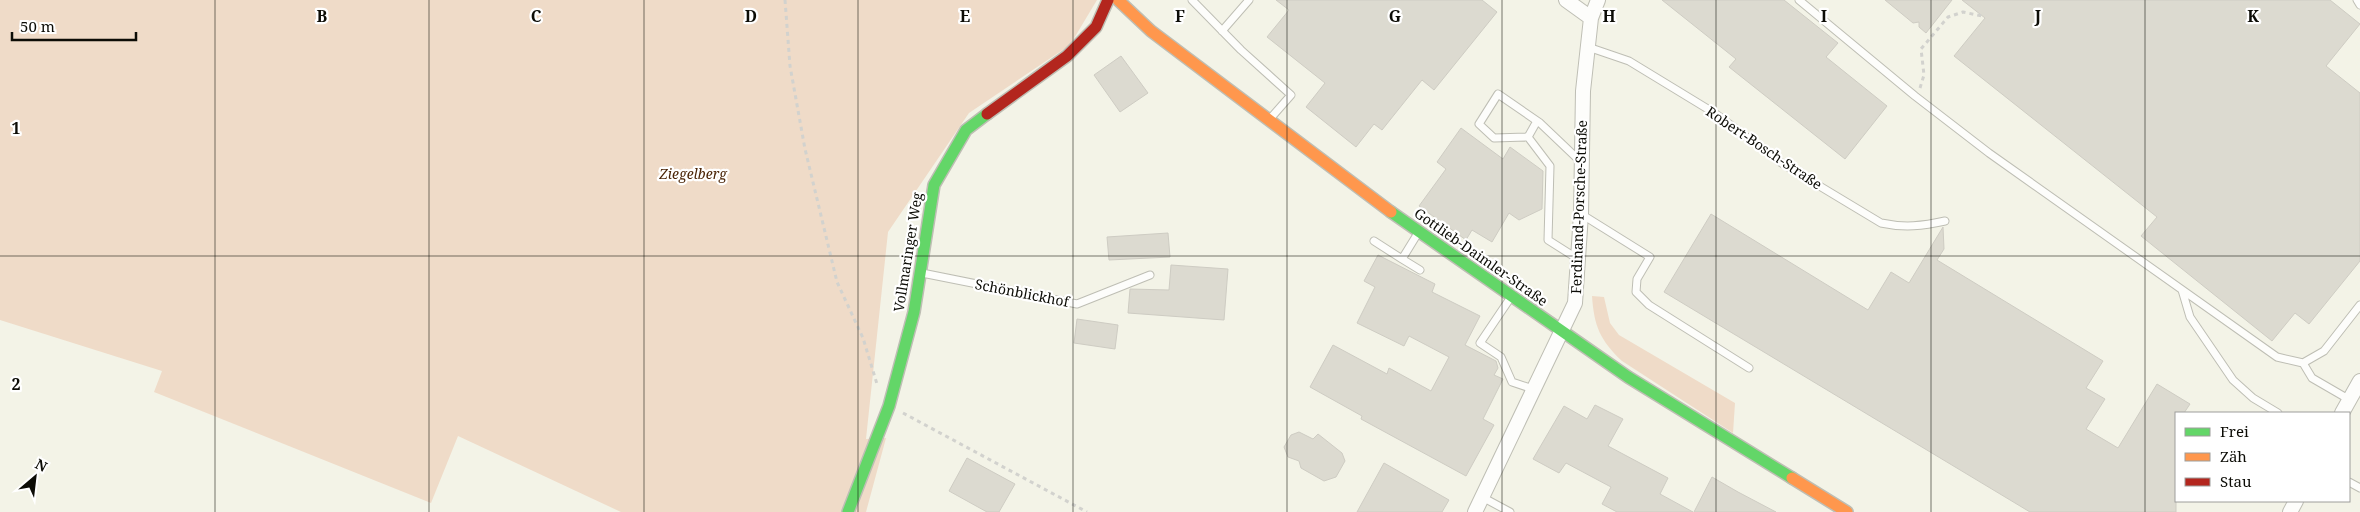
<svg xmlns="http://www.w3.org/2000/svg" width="2360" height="512" font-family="'Noto Serif',serif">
<rect width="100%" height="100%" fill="#f3f3e7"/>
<!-- green -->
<path fill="#efdbc8" d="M 0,0 L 1097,0 L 1070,45 L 969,113 L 888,232 L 866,439 L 886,438 L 866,512 L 621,512 L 458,436 L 431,503 L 154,392 L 162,371 L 0,320 Z
M 1592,296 L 1604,297 L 1610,323 L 1619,335 L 1735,403 L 1733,433 L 1622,361 C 1600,340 1594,326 1592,296 Z"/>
<!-- building -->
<path fill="#dcdad0" stroke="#ceccc3" d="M 1276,0 L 1482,0 L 1497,12 L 1434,90 L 1422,80 L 1382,130 L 1374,124 L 1356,147 L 1306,107 L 1325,83 L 1267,37 L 1289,10 Z
M 1662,0 L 1784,0 L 1838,43 L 1826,57 L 1887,106 L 1845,159 L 1729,67 L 1736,59 Z
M 1885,0 L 1952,0 L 1926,33 L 1919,27 L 1919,22 L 1913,23 Z
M 1962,0 L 2330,0 L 2360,24 L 2326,66 L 2360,93 L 2360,261 L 2309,324 L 2295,313 L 2272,341 L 2141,236 L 2157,217 L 1954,56 L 1985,18 Z
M 1121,56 L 1148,93 L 1120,112 L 1094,75 Z
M 1461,128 L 1503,159 L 1510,147 L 1543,171 L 1542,209 L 1519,220 L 1509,213 L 1492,242 L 1472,230 L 1466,240 L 1419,206 L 1446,169 L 1437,162 Z
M 1711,214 L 1868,310 L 1891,272 L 1909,283 L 1943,227 L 1944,249 L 1937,260 L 2103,361 L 2086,388 L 2105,399 L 2086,429 L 2118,448 L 2157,384 L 2190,404 L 2184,413 L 2176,413 L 2176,512 L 2030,512 L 1664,292 Z
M 1168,233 L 1170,257 L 1109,260 L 1107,237 Z
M 1378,255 L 1435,284 L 1432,292 L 1480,316 L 1465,345 L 1496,361 L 1498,368 L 1494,375 L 1503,379 L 1483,419 L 1494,425 L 1466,476 L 1361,419 L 1362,416 L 1310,387 L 1333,345 L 1387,374 L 1389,368 L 1431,391 L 1449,357 L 1409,336 L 1404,346 L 1357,323 L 1375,287 L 1364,281 Z
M 1171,265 L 1228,269 L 1224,320 L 1128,313 L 1130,289 L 1169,290 Z
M 1077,319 L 1118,325 L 1115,349 L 1074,343 Z
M 1595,405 L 1623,419 L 1608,446 L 1668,478 L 1660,494 L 1693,512 L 1617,512 L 1602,504 L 1611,487 L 1566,463 L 1559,473 L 1533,459 L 1564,406 L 1587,419 Z
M 1299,432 L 1313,439 L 1318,434 L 1342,453 L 1345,461 L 1336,477 L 1324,481 L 1301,468 L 1299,461 L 1288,457 L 1284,447 L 1291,435 Z
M 967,458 L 1015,484 L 999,512 L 987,512 L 949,491 Z
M 1384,463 L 1449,500 L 1442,512 L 1357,512 Z
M 1712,477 L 1738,492 L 1776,512 L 1694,512 Z"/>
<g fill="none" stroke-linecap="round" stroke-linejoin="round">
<defs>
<path id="lane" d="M 1192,0 L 1241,50 L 1291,95 L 1269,120
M 1799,0 L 1915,96 L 1989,153 L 2277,357 L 2303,363 L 2324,351 L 2360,305
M 2357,0 L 2360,5
M 1222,31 L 1249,0
M 1588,47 L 1629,61 L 1716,114 L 1783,164 L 1881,223 C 1904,228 1923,226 1945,221
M 1537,121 L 1528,137 L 1494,138 L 1479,124 L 1498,94 L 1540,123 L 1581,162
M 1528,137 L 1550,166 L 1548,240 L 1578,259
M 1581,214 L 1650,257 L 1637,279 L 1636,292 L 1649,305 L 1749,368
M 1374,241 L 1402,259 L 1418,233
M 1402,259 L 1420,270
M 922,273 L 1077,304 L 1150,275
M 2182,290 L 2190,317 L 2233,380 L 2253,398 L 2278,413
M 1511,297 L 1480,343 L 1501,357 L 1512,382 L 1533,389
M 2303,363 L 2312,378 L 2350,400
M 2349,482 L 2360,488
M 1482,497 L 1510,512"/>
<path id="street" d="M 1566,0 L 1591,18
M 2342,413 L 2360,381
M 1475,512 L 1575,303 L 1581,214 L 1583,91 L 1591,18 L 1598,0
M 2290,512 L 2296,501"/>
<path id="fast" d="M 1391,212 L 1628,377 L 1792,478
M 848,512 L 889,406 L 914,312 L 934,185 L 966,130 L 987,114"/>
<path id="slow" d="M 1118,0 L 1151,31 L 1391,212
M 1792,478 L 1847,512"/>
<path id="jam" d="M 987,114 L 1067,56 L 1096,27 L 1108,0"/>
</defs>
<!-- lane casing -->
<use href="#lane" stroke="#bebeb4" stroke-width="9"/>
<!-- street casing -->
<use href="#street" stroke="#bebeb4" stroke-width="16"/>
<!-- fast casing -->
<use href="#fast" stroke="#bebeb4" stroke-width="14"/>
<!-- slow casing -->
<use href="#slow" stroke="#bebeb4" stroke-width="14"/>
<!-- jam casing -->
<use href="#jam" stroke="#bebeb4" stroke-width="14"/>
<!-- path -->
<path stroke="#d2d2ce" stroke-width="3" stroke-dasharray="4 4" stroke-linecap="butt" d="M 785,0 L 790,66 L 805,149 L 837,282 L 863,338 L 877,384
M 1920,88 L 1924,75 L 1921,49 L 1948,17 L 1963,12 L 1982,16
M 903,413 L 1087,512"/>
<!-- lane -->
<use href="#lane" stroke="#fdfdfb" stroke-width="7"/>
<!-- street -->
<use href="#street" stroke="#fdfdfb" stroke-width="14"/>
<!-- fast -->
<use href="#fast" stroke="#63d668" stroke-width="11"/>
<!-- slow -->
<use href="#slow" stroke="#ff974d" stroke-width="11"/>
<!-- jam -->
<use href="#jam" stroke="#b3261e" stroke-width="11"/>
</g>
<!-- grid -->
<path fill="none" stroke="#0c0c06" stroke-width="1" stroke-opacity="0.55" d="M 215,0 L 215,512M 429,0 L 429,512M 644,0 L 644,512M 858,0 L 858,512M 1073,0 L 1073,512M 1287,0 L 1287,512M 1502,0 L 1502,512M 1716,0 L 1716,512M 1931,0 L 1931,512M 2145,0 L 2145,512M 0,256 L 2360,256"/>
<g text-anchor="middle" stroke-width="4.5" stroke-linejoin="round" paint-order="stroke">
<!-- street labels -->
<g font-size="14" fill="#0c0c06" stroke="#fff">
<text transform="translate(1764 148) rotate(34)" y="5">Robert-Bosch-Straße</text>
<text transform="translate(1579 207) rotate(-88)" y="5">Ferdinand-Porsche-Straße</text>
<text transform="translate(908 252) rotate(-81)" y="5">Vollmaringer Weg</text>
<text transform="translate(1481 257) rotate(35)" y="5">Gottlieb-Daimler-Straße</text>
<text transform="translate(1022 293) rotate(11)" y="5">Schönblickhof</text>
</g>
<!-- park labels -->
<g font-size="14" font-style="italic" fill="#4b2507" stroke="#fff">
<text x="693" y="179">Ziegelberg</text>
</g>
</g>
<g font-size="16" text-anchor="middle" font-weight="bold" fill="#0c0c06" stroke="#fff" stroke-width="4.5" stroke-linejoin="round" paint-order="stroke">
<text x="322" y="22">B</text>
<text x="536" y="22">C</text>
<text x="751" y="22">D</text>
<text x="965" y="22">E</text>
<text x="1180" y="22">F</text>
<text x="1395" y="22">G</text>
<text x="1609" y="22">H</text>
<text x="1824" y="22">I</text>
<text x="2038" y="22">J</text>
<text x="2253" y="22">K</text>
<text x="16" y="134">1</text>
<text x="16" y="390">2</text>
</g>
<!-- legend -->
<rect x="2175" y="412" width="175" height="90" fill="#ffffff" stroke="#9e9e9b"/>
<rect x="2185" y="428" width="25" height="8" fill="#63d668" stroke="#9e9e9b"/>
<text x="2220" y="437" font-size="15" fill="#0c0c06">Frei</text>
<rect x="2185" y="453" width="25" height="8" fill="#ff974d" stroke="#9e9e9b"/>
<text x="2220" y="462" font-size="15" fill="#0c0c06">Zäh</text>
<rect x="2185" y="478" width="25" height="8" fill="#b3261e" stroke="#9e9e9b"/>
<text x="2220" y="487" font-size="15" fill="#0c0c06">Stau</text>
<!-- north arrow -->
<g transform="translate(35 477) rotate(28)" stroke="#ffffff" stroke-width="4" paint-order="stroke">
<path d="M0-4L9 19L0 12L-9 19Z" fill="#0c0c06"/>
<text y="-8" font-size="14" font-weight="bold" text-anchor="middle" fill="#0c0c06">N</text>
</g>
<!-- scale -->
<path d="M12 32v8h124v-8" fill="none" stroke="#0c0c06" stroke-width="2.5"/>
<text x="20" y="32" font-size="15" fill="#0c0c06" stroke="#ffffff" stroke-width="4" paint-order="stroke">50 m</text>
</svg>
